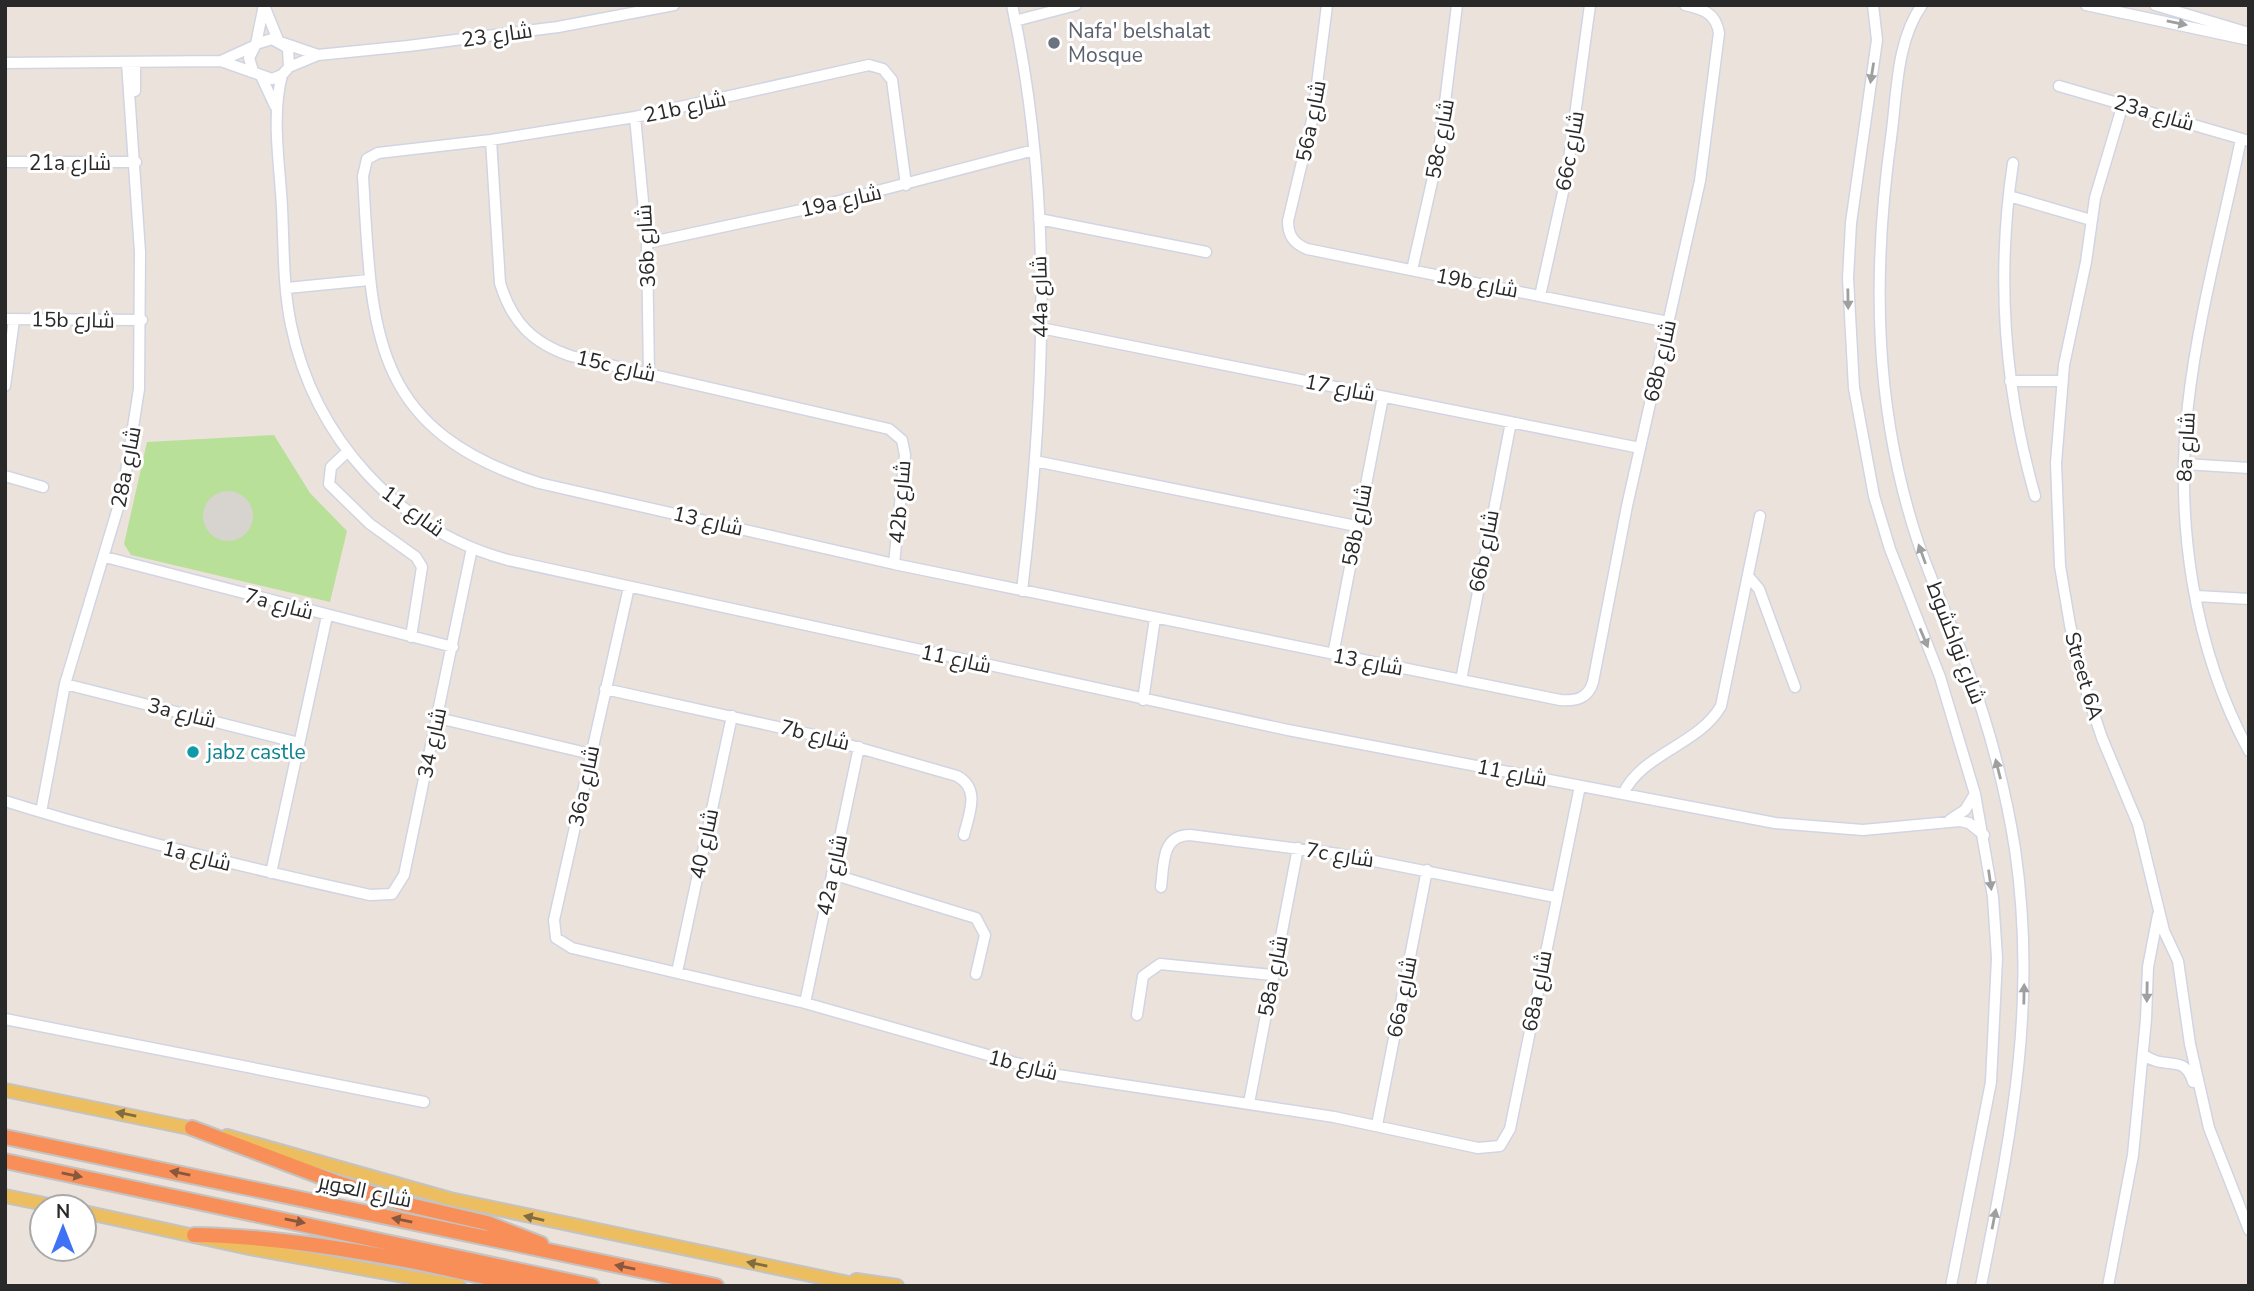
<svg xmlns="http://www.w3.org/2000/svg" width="2254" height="1291" font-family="'Nunito Sans',Cairo,sans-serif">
<rect width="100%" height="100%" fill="#ebe3db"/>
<!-- green -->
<path fill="#b8e099" d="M 274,435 L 310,493 L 347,531 L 330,602 L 131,555 L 124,544 L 147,442 Z"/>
<!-- plaza -->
<path fill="#d7d3ce" d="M203 516a25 25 0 1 1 50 0a25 25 0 1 1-50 0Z"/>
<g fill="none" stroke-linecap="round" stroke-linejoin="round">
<defs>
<path id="minor" d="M 1012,5 C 1054,197 1045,397 1022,591
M 1327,5 L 1313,116 L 1288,221 C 1288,235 1293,243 1307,249 L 1668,322
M 1873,5 L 1877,40 L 1851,223 L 1848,278 L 1854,388 L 1874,496 L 1890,549 L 1940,677 L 1975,794 L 1993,897 L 1997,958 L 1991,1082 L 1951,1286
M 1922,5 C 1896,41 1897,95 1891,138 C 1872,275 1874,410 1918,542 C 1932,583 1951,623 1966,664 C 1988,723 2005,786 2015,849 C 2038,1006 2011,1133 1981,1286
M 2086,5 L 2249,40
M 2155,5 L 2249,33
M 265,8 L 278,40
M 1015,21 L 1076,5
M 283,43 L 318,55 L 408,46 L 558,27 L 674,5
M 256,44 L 264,5
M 221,61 L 272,79 L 282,75 L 289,67 L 288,48 L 272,39 L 256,44 L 249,58 L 253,71
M 5,63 L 221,61 L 254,46
M 289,67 L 318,55
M 282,75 C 271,117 280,165 282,208 C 284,247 283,287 291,325 C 314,437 397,530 508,560 L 1288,730 L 1775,823 L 1863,830 L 1960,821 L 1969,823 L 1984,835
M 262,78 L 275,106
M 2059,86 L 2249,141
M 135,91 L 135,63
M 2123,104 L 2095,198 L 2086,262 L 2064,365 L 2056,463 L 2060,566 L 2070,625 L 2084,684 L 2102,738 L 2138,824 L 2164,931 L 2178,961 L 2190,1044 L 2209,1128 L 2249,1230
M 635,117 L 647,243 L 649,375
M 2241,139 C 2223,227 2198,316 2188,405 C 2175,521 2193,648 2249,751
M 491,140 L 500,283 C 512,322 532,343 571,356 L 889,429 L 902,440 L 905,455 L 894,564
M 5,162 L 136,162
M 2013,163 C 1996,276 2004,387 2035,496
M 906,185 L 892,80 L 883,69 L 869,65 L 635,117 L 491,140 L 378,153 L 367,159 L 363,176 C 372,330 369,429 539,483 L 894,564 L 1560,700 C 1576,701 1588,699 1593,682 L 1627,506 L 1700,181 L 1719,33 C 1716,13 1703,9 1685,5
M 2009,196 L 2091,220
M 1039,219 L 1206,252
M 647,243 L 820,206 L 1034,150
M 1412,270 L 1439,151 L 1457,5
M 287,288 L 369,280
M 1540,296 L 1567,174 L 1590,5
M 5,319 L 142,320
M 1041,328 L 1640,448
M 2010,381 L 2062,381
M 5,386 L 14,320
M 347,452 L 331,467 L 329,484 L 370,524 L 416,557 L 422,567 L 411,637
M 1035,461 L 1356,526
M 2184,464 L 2249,468
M 5,476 L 43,487
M 105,557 L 453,647
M 1748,576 L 1759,589 L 1795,687
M 629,587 L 554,920 L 556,938 L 572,948 L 805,1003 L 1058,1075 L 1334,1117 L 1478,1148 L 1500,1146 L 1510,1129 L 1580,786
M 2197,596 L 2249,599
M 1333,655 L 1383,397
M 1461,680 L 1511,422
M 65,684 L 299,743
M 605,689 L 814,735 L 957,776 C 981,789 969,814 964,835
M 1143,700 L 1155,618
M 438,718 L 591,754
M 1623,794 C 1642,753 1699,745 1721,706 L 1760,516
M 5,801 C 126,839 247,868 370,895 L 392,894 L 404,875 L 472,548
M 41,812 L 65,684 L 123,491 L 139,389 L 140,252 L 127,63
M 1950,820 L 1965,810 L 1975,794
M 271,873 L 327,616
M 832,874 L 976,918 L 985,935 L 976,974
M 1161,887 C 1164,865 1161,835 1190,835 L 1339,854 L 1555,897
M 677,972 L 732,716
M 805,1003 L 859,747
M 1137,1015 L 1143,976 L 1160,964 L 1273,975
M 5,1019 L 424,1102
M 2144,1055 C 2165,1071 2185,1053 2193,1082
M 1249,1103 L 1298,848
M 1377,1125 L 1427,870
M 2108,1286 L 2133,1155 L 2146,1019 L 2148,967 L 2158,915"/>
<path id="major" d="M 5,1090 L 199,1130
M 227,1136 L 450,1199 L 863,1286
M 5,1196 L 59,1207
M 84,1212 L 249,1248 L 459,1286
M 856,1280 L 897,1286"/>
<path id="highway" d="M 192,1128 L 338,1183 L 405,1204 L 487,1223 L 541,1244
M 5,1137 L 716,1286
M 5,1161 L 592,1286
M 194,1235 C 266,1236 340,1248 411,1261 C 457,1270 505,1285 553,1284"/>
</defs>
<!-- minor casing -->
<use href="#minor" stroke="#d1d5e2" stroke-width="13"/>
<!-- major casing -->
<use href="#major" stroke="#c3c3c3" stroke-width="16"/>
<!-- highway casing -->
<use href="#highway" stroke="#c3c3c3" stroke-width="18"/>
<!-- minor -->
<use href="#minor" stroke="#fff" stroke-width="10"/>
<!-- major -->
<use href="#major" stroke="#ecbe5f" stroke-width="12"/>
<!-- highway -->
<use href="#highway" stroke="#f98f58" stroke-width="14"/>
</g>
<!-- one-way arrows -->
<defs><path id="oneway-solid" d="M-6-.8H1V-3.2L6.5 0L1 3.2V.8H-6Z" transform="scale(1.75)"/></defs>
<g fill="#9f9f9f">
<use href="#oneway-solid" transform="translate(2177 23) rotate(12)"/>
<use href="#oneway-solid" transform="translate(1872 73) rotate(99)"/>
<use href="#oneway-solid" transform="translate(1848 299) rotate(89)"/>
<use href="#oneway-solid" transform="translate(1922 554) rotate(-110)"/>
<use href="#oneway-solid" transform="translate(1924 638) rotate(67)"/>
<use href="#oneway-solid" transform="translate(1998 769) rotate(-104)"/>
<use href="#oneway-solid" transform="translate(1990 880) rotate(82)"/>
<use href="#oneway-solid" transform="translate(2147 992) rotate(91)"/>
<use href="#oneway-solid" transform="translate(2024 994) rotate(-89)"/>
<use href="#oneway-solid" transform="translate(1994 1219) rotate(-79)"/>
</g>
<g fill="#816c41">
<use href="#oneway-solid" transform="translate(126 1114) rotate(-168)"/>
<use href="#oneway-solid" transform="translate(534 1218) rotate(-167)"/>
<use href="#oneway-solid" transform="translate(757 1264) rotate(-169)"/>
</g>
<g fill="#87573e">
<use href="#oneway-solid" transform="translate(180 1173) rotate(-168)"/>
<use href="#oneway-solid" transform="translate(72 1175) rotate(11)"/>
<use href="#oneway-solid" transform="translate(402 1220) rotate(-168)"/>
<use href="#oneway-solid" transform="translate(295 1221) rotate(12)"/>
<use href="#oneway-solid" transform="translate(625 1267) rotate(-168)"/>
</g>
<!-- markers -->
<circle fill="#6b7280" stroke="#fff" stroke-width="2.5" cx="1054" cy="43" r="7"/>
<circle fill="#0f9aa8" stroke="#fff" stroke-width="2.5" cx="193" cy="752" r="7"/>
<g text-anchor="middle" stroke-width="6" stroke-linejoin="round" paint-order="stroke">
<!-- worship labels -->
<g font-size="21" fill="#5b616d" stroke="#fff" text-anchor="start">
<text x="1068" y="38">Nafa' belshalat<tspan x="1068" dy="24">Mosque</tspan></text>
</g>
<!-- street labels -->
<g font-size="21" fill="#292929" stroke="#fff">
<text transform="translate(497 35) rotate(-8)" y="7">شارع 23</text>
<text transform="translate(685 107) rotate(-12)" y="7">21b شارع</text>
<text transform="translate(2154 113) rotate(16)" y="7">23a شارع</text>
<text transform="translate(1311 121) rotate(-79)" y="7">56a شارع</text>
<text transform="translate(1440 139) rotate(-80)" y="7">58c شارع</text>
<text transform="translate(1570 151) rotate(-80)" y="7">66c شارع</text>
<text x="70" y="170">21a شارع</text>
<text transform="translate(841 201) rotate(-13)" y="7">19a شارع</text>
<text transform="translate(646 246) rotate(-93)" y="7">36b شارع</text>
<text transform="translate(1477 283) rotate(11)" y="7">19b شارع</text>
<text transform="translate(1040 297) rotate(-91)" y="7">44a شارع</text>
<text transform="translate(73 320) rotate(1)" y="7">15b شارع</text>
<text transform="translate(1660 361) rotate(-77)" y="7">68b شارع</text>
<text transform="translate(616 366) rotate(13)" y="7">15c شارع</text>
<text transform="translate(1340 388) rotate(11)" y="7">شارع 17</text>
<text transform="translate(2186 447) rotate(-87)" y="7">8a شارع</text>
<text transform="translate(126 467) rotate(-79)" y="7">28a شارع</text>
<text transform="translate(900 502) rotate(-85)" y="7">42b شارع</text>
<text transform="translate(413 511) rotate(36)" y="7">شارع 11</text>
<text transform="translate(708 521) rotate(13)" y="7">شارع 13</text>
<text transform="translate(1357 525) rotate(-79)" y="7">58b شارع</text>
<text transform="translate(1484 551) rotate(-79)" y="7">66b شارع</text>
<text transform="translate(279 604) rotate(15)" y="7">7a شارع</text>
<text transform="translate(1956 643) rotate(69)" y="7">شارع نواكشوط</text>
<text transform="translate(956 659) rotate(12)" y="7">شارع 11</text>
<text transform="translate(1368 662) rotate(11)" y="7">شارع 13</text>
<text transform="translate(2084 676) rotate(74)" y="7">Street 6A</text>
<text transform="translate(182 713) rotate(14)" y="7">3a شارع</text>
<text transform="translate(815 735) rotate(14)" y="7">7b شارع</text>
<text transform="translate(432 743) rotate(-78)" y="7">شارع 34</text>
<text transform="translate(1512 773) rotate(11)" y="7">شارع 11</text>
<text transform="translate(584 786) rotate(-78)" y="7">36a شارع</text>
<text transform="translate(704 844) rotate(-78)" y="7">شارع 40</text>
<text transform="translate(1340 855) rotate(9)" y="7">7c شارع</text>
<text transform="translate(197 856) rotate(14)" y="7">1a شارع</text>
<text transform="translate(832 875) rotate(-78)" y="7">42a شارع</text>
<text transform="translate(1273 976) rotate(-79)" y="7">58a شارع</text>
<text transform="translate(1537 991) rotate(-79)" y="7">68a شارع</text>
<text transform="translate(1402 997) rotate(-79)" y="7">66a شارع</text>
<text transform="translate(1023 1065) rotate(14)" y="7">1b شارع</text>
<text transform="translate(365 1191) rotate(12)" y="7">شارع العوير</text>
</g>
<!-- culture labels -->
<g font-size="21" fill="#0d838f" stroke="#fff" text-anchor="start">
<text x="207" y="759">jabz castle</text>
</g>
</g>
<!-- border -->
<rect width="2254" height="1291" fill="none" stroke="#292929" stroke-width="14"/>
<!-- north arrow -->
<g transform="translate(63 1228)"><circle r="33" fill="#ffffff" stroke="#a9a9a9" stroke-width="2"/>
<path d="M0-5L12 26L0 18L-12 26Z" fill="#3f72f4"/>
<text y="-10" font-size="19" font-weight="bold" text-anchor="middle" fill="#292929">N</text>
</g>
</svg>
